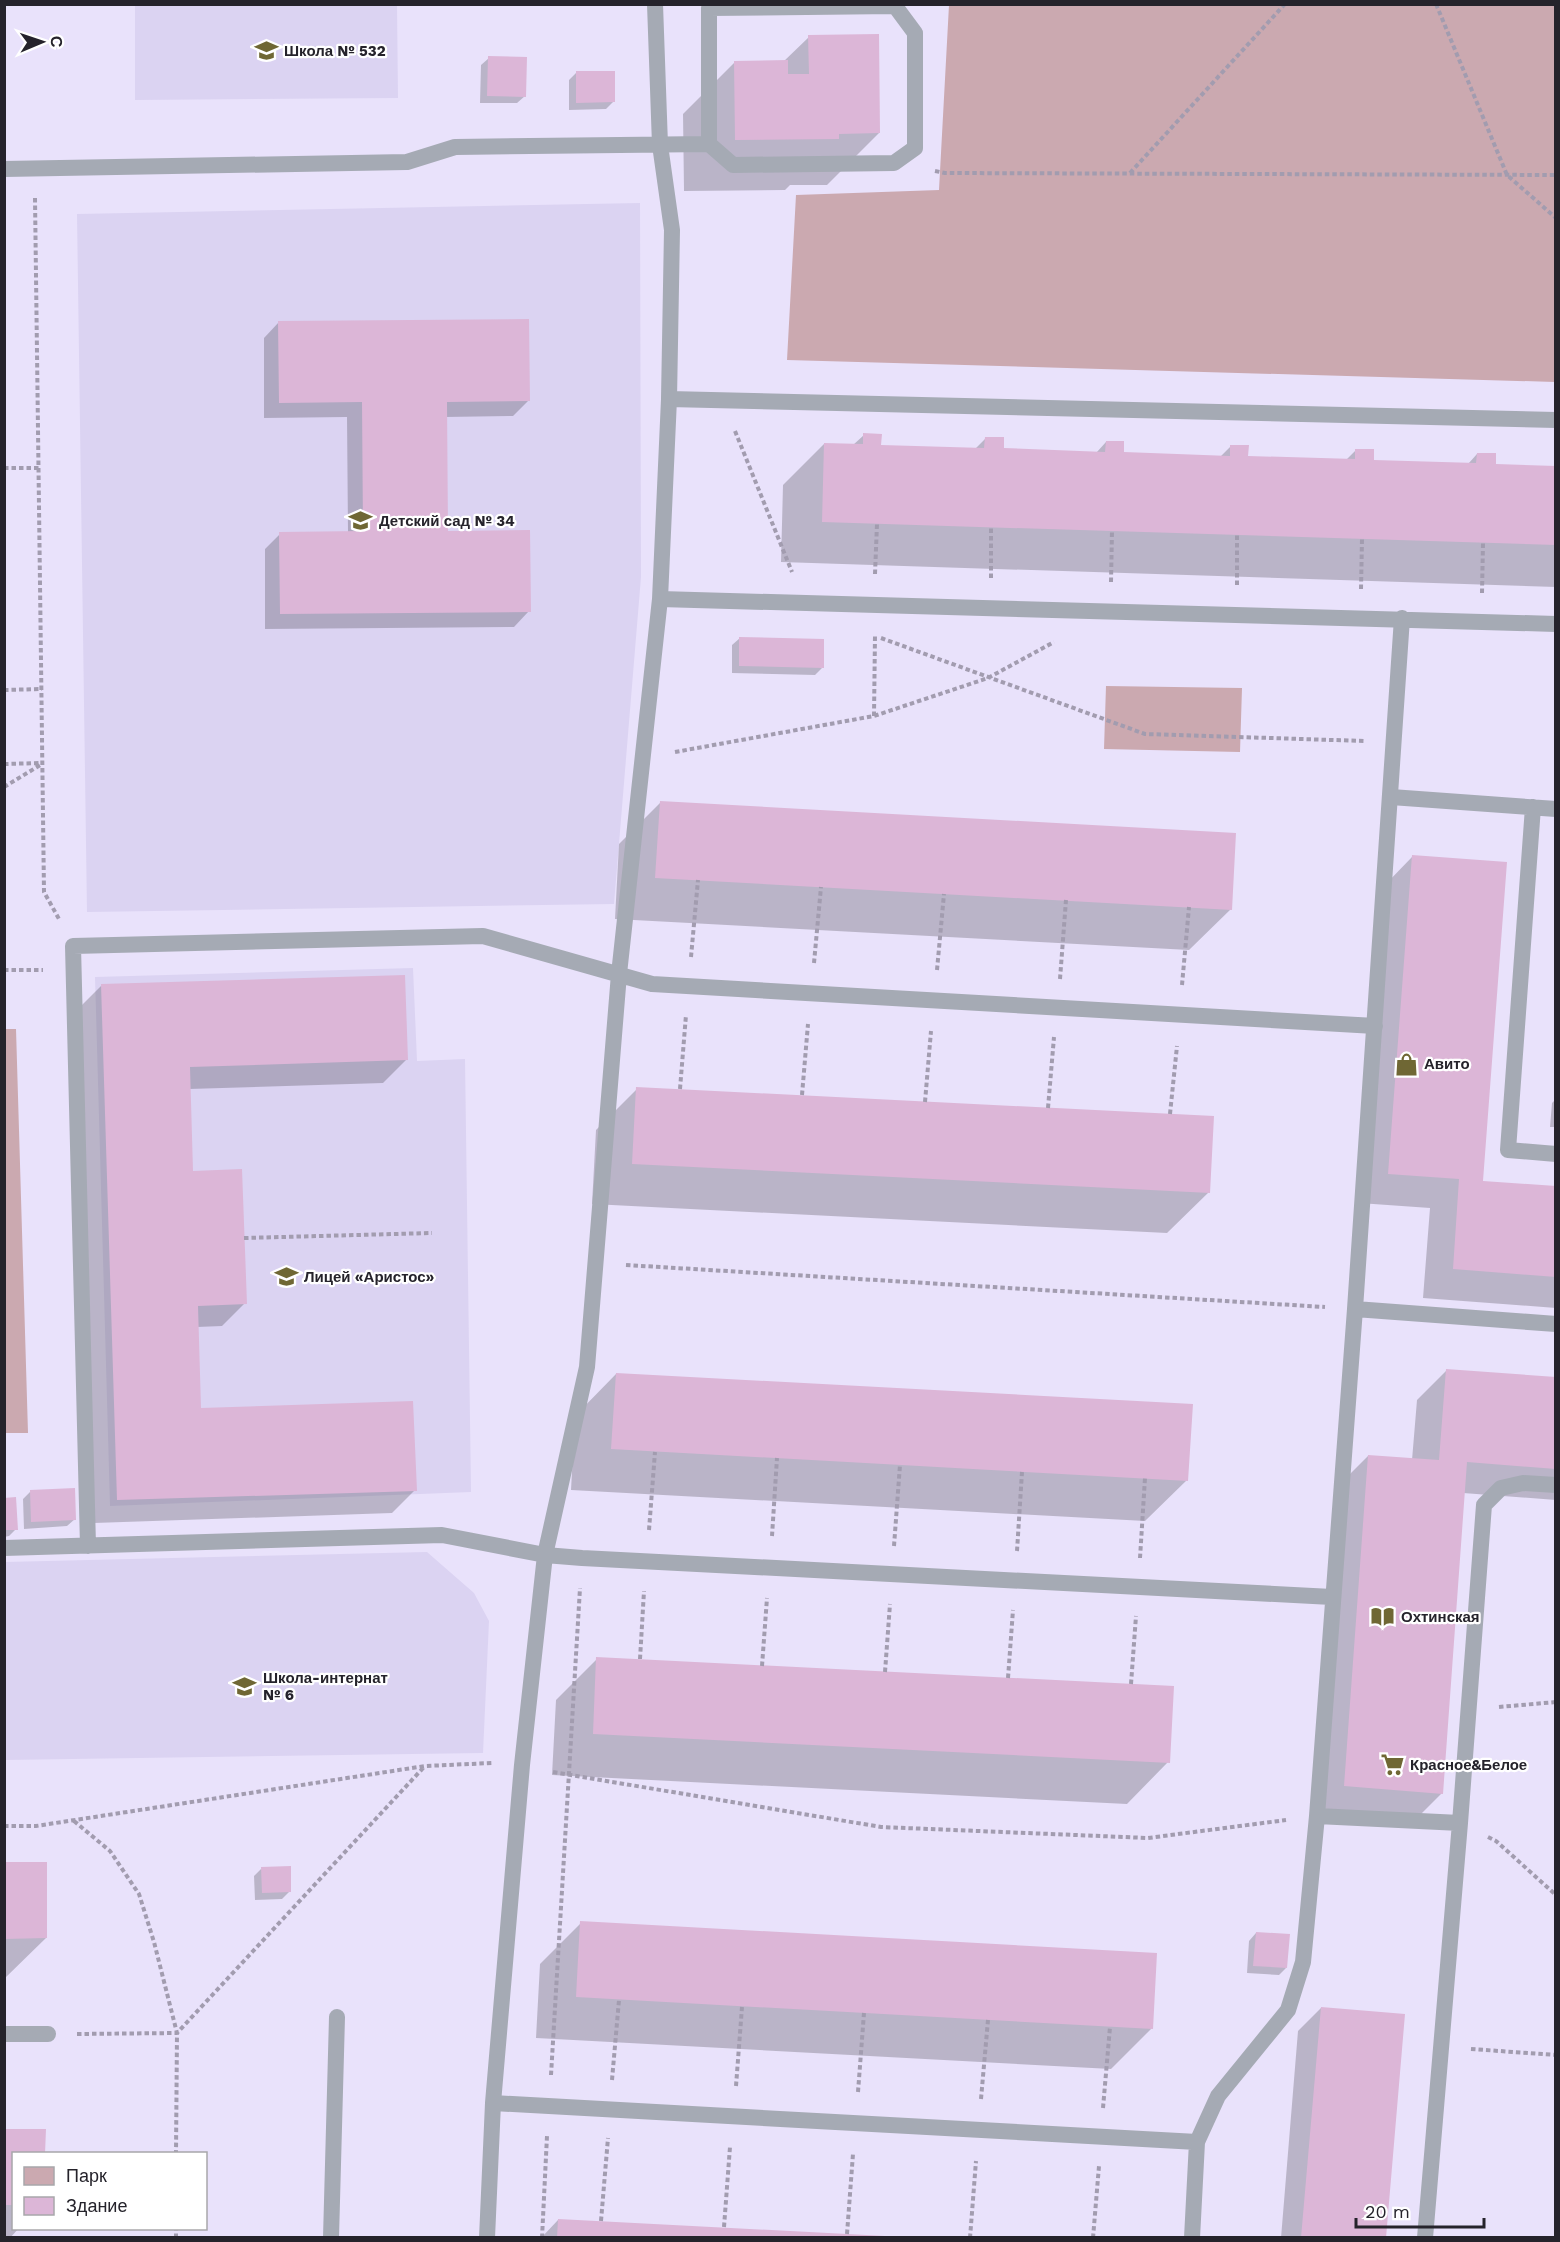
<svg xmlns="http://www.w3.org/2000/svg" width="1560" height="2242" font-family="'Work Sans',sans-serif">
<rect width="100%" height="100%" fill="#e9e2fb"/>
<!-- built -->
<path fill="#dbd3f2" d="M 135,5 L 397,5 L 398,98 L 135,100 Z
M 640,203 L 641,577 L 614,904 L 87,912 L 77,214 Z
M 413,968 L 417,1061 L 465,1059 L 471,1492 L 110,1506 L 95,977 Z
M 427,1552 L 474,1593 L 489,1621 L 483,1753 L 5,1760 L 5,1562 Z"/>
<!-- green -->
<path fill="#cba9b0" d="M 949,5 L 1555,5 L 1555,382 L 787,360 L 796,195 L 939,190 Z
M 1106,686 L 1242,688 L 1240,752 L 1104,749 Z
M 5,1029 L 16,1029 L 28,1433 L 5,1433 Z"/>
<!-- shadow -->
<path fill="#0003" d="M 809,37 L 879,133 L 827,185 L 790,185 L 785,190 L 684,191 L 683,114 L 735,62 L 783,62 Z
M 489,58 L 525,96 L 517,103 L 480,103 L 481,65 Z
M 576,73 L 614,101 L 606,109 L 569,110 L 569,80 Z
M 279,322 L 528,401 L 513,416 L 445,417 L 446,532 L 529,611 L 514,627 L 265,629 L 265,549 L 280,534 L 348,533 L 347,417 L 264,418 L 264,338 Z
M 864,435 L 880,446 L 975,449 L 985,439 L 1002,450 L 1096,453 L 1106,442 L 1122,454 L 1220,457 L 1231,446 L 1247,457 L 1345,461 L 1356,450 L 1372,461 L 1468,464 L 1477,454 L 1494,466 L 1556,468 L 1556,587 L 781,562 L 783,485 L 824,444 L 853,445 Z
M 740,638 L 822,668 L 815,675 L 732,673 L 732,645 Z
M 660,803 L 1231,909 L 1189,950 L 615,919 L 619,844 Z
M 1412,857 L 1481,1182 L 1556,1188 L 1556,1308 L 1423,1298 L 1430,1208 L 1359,1203 L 1383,887 Z
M 101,986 L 406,1060 L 383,1083 L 189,1089 L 192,1172 L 245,1303 L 222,1326 L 197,1327 L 199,1409 L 415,1490 L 392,1513 L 94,1523 L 78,1009 Z
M 637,1089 L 1209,1192 L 1167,1233 L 592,1204 L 596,1130 Z
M 1556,1099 L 1556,1127 L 1550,1127 L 1552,1103 Z
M 1447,1370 L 1556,1378 L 1556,1500 L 1463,1493 L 1442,1793 L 1412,1823 L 1314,1816 L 1338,1486 L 1368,1456 L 1412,1460 L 1417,1400 Z
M 616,1374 L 1187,1480 L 1145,1521 L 571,1490 L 575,1416 Z
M 30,1492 L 75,1519 L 67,1526 L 24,1529 L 23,1499 Z
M 4,1499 L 16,1529 L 9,1536 L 4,1537 Z
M 597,1659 L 1168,1762 L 1127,1804 L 552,1775 L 556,1700 Z
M 4,1864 L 46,1938 L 4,1979 Z
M 261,1869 L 290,1891 L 282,1899 L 255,1900 L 254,1876 Z
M 581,1923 L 1152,2028 L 1111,2069 L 536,2038 L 540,1964 Z
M 1256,1933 L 1286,1968 L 1279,1975 L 1247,1973 L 1249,1941 Z
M 1321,2008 L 1385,2238 L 1281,2238 L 1298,2031 Z
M 4,2130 L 44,2131 L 14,2154 L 14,2228 L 19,2228 L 10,2238 L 4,2238 Z
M 558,2220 L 894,2238 L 541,2238 Z"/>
<!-- building -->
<path fill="#dcb6d7" d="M 879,34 L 880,133 L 839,134 L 839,139 L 735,140 L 734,61 L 788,60 L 788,74 L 809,74 L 808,35 Z
M 488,56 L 527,57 L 526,97 L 487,96 Z
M 576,71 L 615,71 L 615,102 L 576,103 Z
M 529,319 L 530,401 L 447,402 L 448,531 L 530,530 L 531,612 L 280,614 L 279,532 L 363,531 L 362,402 L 279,403 L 278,321 Z
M 863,433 L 882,434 L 881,445 L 984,448 L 985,437 L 1004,437 L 1004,448 L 1105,452 L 1106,441 L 1124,441 L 1124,452 L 1230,456 L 1230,445 L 1249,445 L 1248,456 L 1355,459 L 1355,449 L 1374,449 L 1374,460 L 1476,463 L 1477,453 L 1496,453 L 1496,464 L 1556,466 L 1556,545 L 822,522 L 824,443 L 863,444 Z
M 739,637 L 824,639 L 824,668 L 739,666 Z
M 660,801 L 1236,833 L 1232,910 L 655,878 Z
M 1412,855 L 1507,862 L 1483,1181 L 1556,1186 L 1556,1277 L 1453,1269 L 1459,1179 L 1388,1174 Z
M 405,975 L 408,1060 L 190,1067 L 193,1171 L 242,1169 L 247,1304 L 198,1306 L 201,1408 L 413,1401 L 417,1491 L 117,1500 L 101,984 Z
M 636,1087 L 1214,1116 L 1210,1193 L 632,1164 Z
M 1446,1369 L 1556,1377 L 1556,1469 L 1467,1462 L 1443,1794 L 1344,1786 L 1368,1455 L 1439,1460 Z
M 616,1373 L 1193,1404 L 1188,1481 L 611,1449 Z
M 75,1488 L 76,1520 L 31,1522 L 30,1490 Z
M 16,1497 L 18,1530 L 4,1530 L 4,1498 Z
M 596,1657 L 1174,1686 L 1170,1763 L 593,1734 Z
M 4,1862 L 47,1862 L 47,1938 L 4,1939 Z
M 291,1866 L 291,1892 L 262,1893 L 261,1867 Z
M 580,1921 L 1157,1953 L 1153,2029 L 576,1997 Z
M 1256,1932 L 1290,1934 L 1287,1968 L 1253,1966 Z
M 1321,2007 L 1405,2014 L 1386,2238 L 1301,2238 Z
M 5,2129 L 46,2129 L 45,2154 L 14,2154 L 14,2205 L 5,2205 Z
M 558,2219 L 885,2236 L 885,2238 L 557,2238 Z"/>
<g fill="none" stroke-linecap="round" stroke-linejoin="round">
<!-- path -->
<path stroke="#a29caf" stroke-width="4" stroke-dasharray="4.5 3" stroke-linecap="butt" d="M 1436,4 L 1507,175 L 1556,218
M 935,171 L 945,173 L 1556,175
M 1130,173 L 1285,4
M 35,198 L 44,892 L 59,919
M 735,431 L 792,572
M 4,468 L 39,468
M 875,574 L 877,524
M 991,578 L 991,527
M 1111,582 L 1112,531
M 1237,585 L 1237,535
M 1361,589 L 1362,539
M 1482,593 L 1483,543
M 881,638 L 1145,734 L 1364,741
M 4,690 L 42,689
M 874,716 L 875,635
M 675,752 L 874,716 L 988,678 L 1054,642
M 4,764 L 42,763
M 4,787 L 42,764
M 691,957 L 698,880
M 814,963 L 821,887
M 4,970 L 43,970
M 937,970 L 944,894
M 1060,979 L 1066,900
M 1182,985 L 1189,907
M 680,1089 L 686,1015
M 802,1095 L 808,1024
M 925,1102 L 931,1031
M 1048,1108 L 1054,1037
M 1170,1114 L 1177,1046
M 244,1238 L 432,1233
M 626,1265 L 1325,1307
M 649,1530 L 655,1452
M 772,1536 L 777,1458
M 894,1546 L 900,1465
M 1017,1551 L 1022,1472
M 1140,1558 L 1145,1478
M 640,1659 L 644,1591
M 762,1666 L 767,1598
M 885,1672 L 890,1604
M 1008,1678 L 1013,1610
M 1131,1684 L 1136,1616
M 1499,1707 L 1556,1702
M 553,1772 L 881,1827 L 1148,1838 L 1286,1820
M 74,1821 L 110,1851 L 139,1894 L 154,1942 L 177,2033 L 176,2154
M 4,1826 L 36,1826 L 425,1766 L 492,1763
M 1488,1837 L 1496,1841 L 1556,1895
M 77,2034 L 177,2033 L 424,1767
M 1471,2049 L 1556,2055
M 551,2075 L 580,1588
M 612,2080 L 619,2000
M 736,2086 L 742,2007
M 858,2092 L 864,2013
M 981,2099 L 988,2020
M 1103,2108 L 1110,2027
M 601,2221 L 608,2138
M 724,2227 L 730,2147
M 847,2234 L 853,2154
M 176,2238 L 176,2228
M 542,2238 L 547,2136
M 970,2238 L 976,2161
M 1093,2238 L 1099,2166"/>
<!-- lane -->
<path stroke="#a5aab4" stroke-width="16" d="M 4,169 L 407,162 L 455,147 L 709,144 L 733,165 L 894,163 L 915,148 L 915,33 L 895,6 L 709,8 L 709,144
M 669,399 L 1556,420
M 660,599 L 1556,624
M 1391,797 L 1556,809
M 1533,807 L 1508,1150 L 1556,1154
M 1355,1309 L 1556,1324
M 88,1546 L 73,946 L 483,936 L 652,984 L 1375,1026
M 4,1548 L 442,1535 L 545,1555 L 582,1558 L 1332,1597
M 1317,1816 L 1460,1823
M 4,2034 L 48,2034
M 493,2103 L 1197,2142 L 1192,2238
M 1197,2142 L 1218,2096 L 1288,2010 L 1303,1962 L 1317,1816 L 1355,1309 L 1402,618
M 331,2238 L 337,2017
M 487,2238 L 493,2103 L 522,1765 L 545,1555 L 587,1367 L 619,974 L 660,599 L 669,399 L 672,230 L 660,145 L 655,4
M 1425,2238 L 1460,1823 L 1484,1505 L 1501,1488 L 1523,1483 L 1556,1485"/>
</g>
<!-- icons -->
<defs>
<symbol id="school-bare" viewBox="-9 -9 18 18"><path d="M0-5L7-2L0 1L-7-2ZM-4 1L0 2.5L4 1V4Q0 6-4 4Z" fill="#6f6734" stroke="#fff" stroke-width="2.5" paint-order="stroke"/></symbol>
<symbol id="shop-bare" viewBox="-9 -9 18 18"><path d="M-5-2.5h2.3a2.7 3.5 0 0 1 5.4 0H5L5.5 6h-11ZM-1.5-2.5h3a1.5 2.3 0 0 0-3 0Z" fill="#6f6734" stroke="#fff" stroke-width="2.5" paint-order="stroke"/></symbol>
<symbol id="library-bare" viewBox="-9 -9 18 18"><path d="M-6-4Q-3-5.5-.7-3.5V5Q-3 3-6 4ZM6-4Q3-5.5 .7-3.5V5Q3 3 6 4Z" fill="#6f6734" stroke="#fff" stroke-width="2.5" paint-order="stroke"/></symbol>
<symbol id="supermarket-bare" viewBox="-9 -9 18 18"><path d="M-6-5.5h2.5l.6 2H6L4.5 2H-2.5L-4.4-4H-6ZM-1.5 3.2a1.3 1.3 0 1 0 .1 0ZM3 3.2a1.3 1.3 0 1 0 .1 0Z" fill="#6f6734" stroke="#fff" stroke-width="2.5" paint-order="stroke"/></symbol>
</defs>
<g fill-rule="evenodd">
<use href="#school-bare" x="250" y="34" width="33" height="33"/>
<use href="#school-bare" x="344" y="504" width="33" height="33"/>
<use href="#shop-bare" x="1390" y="1048" width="33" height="33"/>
<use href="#school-bare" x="270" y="1260" width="33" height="33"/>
<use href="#library-bare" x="1366" y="1600" width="33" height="33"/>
<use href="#school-bare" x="228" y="1670" width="33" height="33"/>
<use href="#supermarket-bare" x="1376" y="1748" width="33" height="33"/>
</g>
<g text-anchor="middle" stroke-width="4.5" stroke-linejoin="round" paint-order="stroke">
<!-- poi labels -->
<g font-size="15" font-weight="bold" fill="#25232b" stroke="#fff" text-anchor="start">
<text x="284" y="56">Школа № 532</text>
<text x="379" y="526">Детский сад № 34</text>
<text x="1424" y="1069">Авито</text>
<text x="304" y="1282">Лицей «Аристос»</text>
<text x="1401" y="1622">Охтинская</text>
<text x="263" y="1683">Школа-интернат<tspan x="263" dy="17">№ 6</tspan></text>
<text x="1410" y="1770">Красное&amp;Белое</text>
</g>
</g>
<!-- border -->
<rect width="1560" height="2242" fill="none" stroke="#25232b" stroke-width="12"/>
<!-- legend -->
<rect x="12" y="2152" width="195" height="78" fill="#ffffff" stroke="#a8a7aa" stroke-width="1.5"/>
<rect x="24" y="2167" width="30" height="18" fill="#cba9b0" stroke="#a8a7aa" stroke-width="1.5"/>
<text x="66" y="2182" font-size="18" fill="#25232b">Парк</text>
<rect x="24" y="2197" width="30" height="18" fill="#dcb6d7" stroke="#a8a7aa" stroke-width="1.5"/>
<text x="66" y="2212" font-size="18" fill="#25232b">Здание</text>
<!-- north arrow -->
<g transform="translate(42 42) rotate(88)" stroke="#ffffff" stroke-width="4.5" paint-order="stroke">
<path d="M0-4.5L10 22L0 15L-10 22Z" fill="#25232b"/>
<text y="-9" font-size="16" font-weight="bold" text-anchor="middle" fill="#25232b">С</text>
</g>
<!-- scale -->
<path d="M1356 2218v9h128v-9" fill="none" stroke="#25232b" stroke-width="3"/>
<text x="1365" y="2218" font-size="18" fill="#25232b" stroke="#ffffff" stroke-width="4.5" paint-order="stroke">20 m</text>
</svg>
